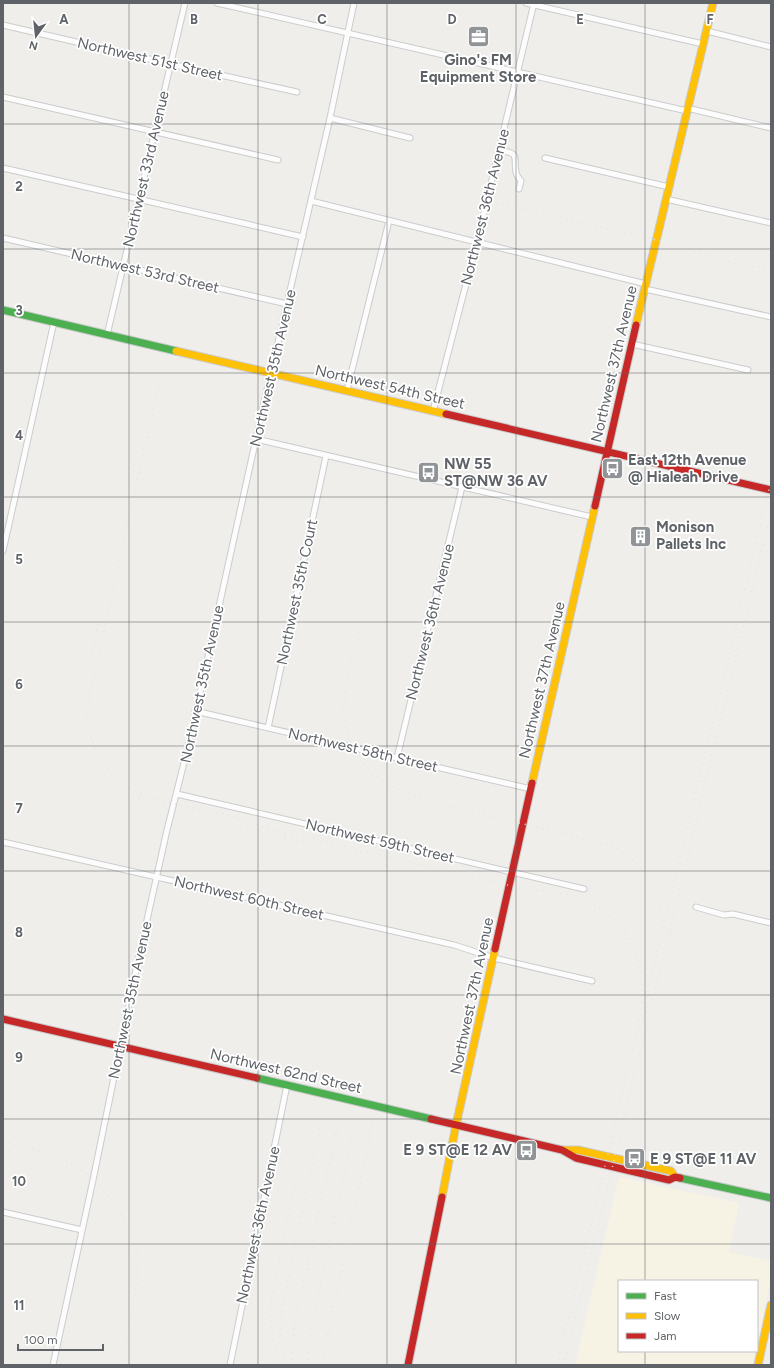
<svg xmlns="http://www.w3.org/2000/svg" width="774" height="1368" font-family="Figtree,sans-serif">
<rect width="100%" height="100%" fill="#efeeea"/>
<!-- commercial -->
<path fill="#f7f3e4" d="M 619,1177 L 739,1203 L 729,1252 L 771,1261 L 771,1276 L 757,1345 L 757,1281 L 619,1281 L 619,1351 L 756,1351 L 753,1365 L 575,1365 Z"/>
<g fill="none" stroke-linecap="round" stroke-linejoin="round">
<defs>
<path id="street" d="M 217,3 L 687,111
M 526,3 L 703,44
M 3,25 L 171,64 L 297,92
M 707,31 L 771,47
M 3,97 L 278,160
M 687,108 L 771,128
M 330,118 L 410,138
M 500,150 C 521,154 513,157 516,172 C 516,175 519,178 521,181 L 519,189
M 545,158 L 669,187
M 3,168 L 303,237
M 666,199 L 771,223
M 311,201 L 646,284
M 3,238 L 287,304
M 645,289 L 771,317
M 107,335 L 185,3
M 632,344 L 748,370
M 347,390 L 389,221
M 433,411 L 477,242 L 534,3
M 256,439 L 592,517
M 3,551 L 54,322
M 195,711 L 531,789
M 268,728 L 326,456
M 397,758 L 462,487
M 177,794 L 584,889
M 3,842 L 454,945 L 494,958 L 592,981
M 696,907 L 724,915 L 733,914 L 771,923
M 3,1212 L 82,1230
M 53,1365 L 93,1180 L 137,965 L 167,830 L 188,747 L 263,407 L 330,118 L 354,3
M 230,1365 L 287,1085"/>
<path id="fast" d="M 3,310 L 176,351
M 257,1078 L 431,1119
M 680,1178 L 771,1198"/>
<path id="slow" d="M 636,325 L 713,3
M 176,351 L 446,414
M 532,783 L 595,506
M 563,1150 L 578,1150 L 671,1171 L 675,1177
M 442,1197 L 456,1125 L 495,949
M 758,1365 L 771,1305"/>
<path id="jam" d="M 446,414 L 771,490
M 595,506 L 636,325
M 495,949 L 532,783
M 3,1019 L 257,1078
M 431,1119 L 562,1150 L 576,1158 L 669,1180 L 675,1177 L 680,1178
M 408,1365 L 442,1197"/>
</defs>
<!-- street casing -->
<use href="#street" stroke="#cbcccc" stroke-width="7"/>
<!-- fast casing -->
<use href="#fast" stroke="#cacacb" stroke-width="9"/>
<!-- slow casing -->
<use href="#slow" stroke="#cacacb" stroke-width="9"/>
<!-- jam casing -->
<use href="#jam" stroke="#cacacb" stroke-width="9"/>
<!-- street -->
<use href="#street" stroke="#fdfcfc" stroke-width="5"/>
<!-- fast -->
<use href="#fast" stroke="#4caf50" stroke-width="7"/>
<!-- slow -->
<use href="#slow" stroke="#ffc107" stroke-width="7"/>
<!-- jam -->
<use href="#jam" stroke="#c62828" stroke-width="7"/>
<!-- rail -->
<path stroke="#e4e4e4" stroke-width="1.5" stroke-dasharray="1 5" stroke-linecap="butt" d="M 496,203 L 656,240 L 703,253 L 736,264 L 753,267 L 771,266
M 161,373 L 89,699 C 84,731 96,763 122,783 C 150,804 198,807 231,816 C 245,820 258,826 272,830 C 300,838 330,843 358,850 C 410,862 461,874 512,886 C 549,893 583,890 612,918 C 647,952 645,990 637,1034
M 133,478 L 135,460
M 360,627 C 354,653 341,693 344,719 C 348,742 359,764 378,778 C 389,787 403,791 416,796 C 443,806 470,812 498,818 C 532,826 565,834 599,842 C 634,851 660,883 662,920
M 90,666 L 100,615
M 133,797 L 148,801
M 223,822 L 259,830
M 284,839 L 305,843
M 646,998 L 771,481
M 653,1000 L 771,512
M 644,1019 L 651,992
M 3,1142 C 24,1147 48,1151 67,1161 C 102,1179 137,1227 138,1266 C 138,1281 135,1296 132,1311 C 128,1329 124,1347 120,1365
M 280,1363 C 272,1343 269,1323 271,1301 L 296,1179
M 285,1365 L 280,1339 L 281,1315 L 321,1124
M 292,1365 L 292,1350 L 294,1329 L 337,1128
M 307,1365 L 309,1340 L 353,1132
M 321,1365 L 374,1117
M 557,1365 L 638,1029
M 564,1365 L 650,1013"/>
</g>
<!-- grid -->
<path fill="none" stroke="#5f6368" stroke-width="1" stroke-opacity="0.55" d="M 129,3 L 129,1365M 258,3 L 258,1365M 387,3 L 387,1365M 516,3 L 516,1365M 645,3 L 645,1281M 3,124 L 771,124M 3,249 L 771,249M 3,373 L 771,373M 3,497 L 771,497M 3,622 L 771,622M 3,746 L 771,746M 3,871 L 771,871M 3,995 L 771,995M 3,1119 L 771,1119M 3,1244 L 771,1244M 645,1351 L 645,1365"/>
<!-- icons -->
<defs>
<symbol id="office-square" viewBox="-11 -11 22 22"><rect x="-9" y="-9" width="18" height="18" rx="4" fill="#919496" stroke="#fff"/><path d="M-6-3h4V-5.5h4V-3h4V5H-6ZM-1-4.5V-3h2v-1.5ZM-6 0V1H6V0Z" fill="#fff"/></symbol>
<symbol id="bus-square" viewBox="-11 -11 22 22"><rect x="-9" y="-9" width="18" height="18" rx="4" fill="#919496" stroke="#fff"/><path d="M-5-6H5V4H4V6H2V4H-2V6H-4V4H-5ZM-3.5-4V0h7V-4ZM-3.5 1.2v1.5H-2V1.2ZM2 1.2v1.5H3.5V1.2Z" fill="#fff"/></symbol>
<symbol id="building-square" viewBox="-11 -11 22 22"><rect x="-9" y="-9" width="18" height="18" rx="4" fill="#919496" stroke="#fff"/><path d="M-4-6H4V6H1V3H-1V6H-4ZM-2.5-4.3h1.7v1.8h-1.7ZM.8-4.3h1.7v1.8H.8ZM-2.5-1h1.7V.8h-1.7ZM.8-1h1.7V.8H.8Z" fill="#fff"/></symbol>
</defs>
<g fill-rule="evenodd">
<use href="#office-square" x="466" y="24" width="25" height="25"/>
<use href="#bus-square" x="600" y="456" width="25" height="25"/>
<use href="#bus-square" x="416" y="460" width="25" height="25"/>
<use href="#building-square" x="628" y="524" width="25" height="25"/>
<use href="#bus-square" x="514" y="1138" width="25" height="25"/>
<use href="#bus-square" x="622" y="1146" width="25" height="25"/>
</g>
<g text-anchor="middle" stroke-width="3.5" stroke-linejoin="round" paint-order="stroke">
<!-- street labels -->
<g font-size="15" fill="#5f6368" stroke="#fff">
<text transform="translate(150 59) rotate(13)" y="5">Northwest 51st Street</text>
<text transform="translate(146 169) rotate(-77)" y="5">Northwest 33rd Avenue</text>
<text transform="translate(485 207) rotate(-76)" y="5">Northwest 36th Avenue</text>
<text transform="translate(145 271) rotate(13)" y="5">Northwest 53rd Street</text>
<text transform="translate(614 364) rotate(-77)" y="5">Northwest 37th Avenue</text>
<text transform="translate(273 368) rotate(-77)" y="5">Northwest 35th Avenue</text>
<text transform="translate(390 387) rotate(13)" y="5">Northwest 54th Street</text>
<text transform="translate(297 592) rotate(-78)" y="5">Northwest 35th Court</text>
<text transform="translate(430 622) rotate(-76)" y="5">Northwest 36th Avenue</text>
<text transform="translate(542 680) rotate(-77)" y="5">Northwest 37th Avenue</text>
<text transform="translate(202 684) rotate(-78)" y="5">Northwest 35th Avenue</text>
<text transform="translate(363 750) rotate(13)" y="5">Northwest 58th Street</text>
<text transform="translate(380 841) rotate(13)" y="5">Northwest 59th Street</text>
<text transform="translate(249 898) rotate(13)" y="5">Northwest 60th Street</text>
<text transform="translate(472 996) rotate(-78)" y="5">Northwest 37th Avenue</text>
<text transform="translate(130 1000) rotate(-78)" y="5">Northwest 35th Avenue</text>
<text transform="translate(286 1071) rotate(13)" y="5">Northwest 62nd Street</text>
<text transform="translate(258 1225) rotate(-78)" y="5">Northwest 36th Avenue</text>
</g>
<!-- poi labels -->
<g font-size="15" font-weight="bold" fill="#5f6368" stroke="#fff" text-anchor="start">
<text x="478" y="65" text-anchor="middle">Gino's FM<tspan x="478" dy="17">Equipment Store</tspan></text>
<text x="628" y="465">East 12th Avenue<tspan x="628" dy="17">@ Hialeah Drive</tspan></text>
<text x="444" y="469">NW 55<tspan x="444" dy="17">ST@NW 36 AV</tspan></text>
<text x="656" y="532">Monison<tspan x="656" dy="17">Pallets Inc</tspan></text>
<text x="512" y="1155" text-anchor="end">E 9 ST@E 12 AV</text>
<text x="650" y="1164">E 9 ST@E 11 AV</text>
</g>
</g>
<g font-size="13" text-anchor="middle" font-weight="bold" fill="#5f6368" stroke="#fff" stroke-width="3.5" stroke-linejoin="round" paint-order="stroke">
<text x="64" y="24">A</text>
<text x="194" y="24">B</text>
<text x="322" y="24">C</text>
<text x="452" y="24">D</text>
<text x="580" y="24">E</text>
<text x="710" y="24">F</text>
<text x="19" y="191">2</text>
<text x="19" y="315">3</text>
<text x="19" y="440">4</text>
<text x="19" y="564">5</text>
<text x="19" y="689">6</text>
<text x="19" y="813">7</text>
<text x="19" y="937">8</text>
<text x="19" y="1062">9</text>
<text x="19" y="1186">10</text>
<text x="19" y="1310">11</text>
</g>
<!-- border -->
<rect width="774" height="1368" fill="none" stroke="#5f6368" stroke-width="8"/>
<!-- legend -->
<rect x="618" y="1280" width="140" height="72" fill="#ffffff" stroke="#bfc1c3"/>
<rect x="626" y="1293" width="20" height="6" fill="#4caf50" stroke="#bfc1c3"/>
<text x="654" y="1300" font-size="12" fill="#5f6368">Fast</text>
<rect x="626" y="1313" width="20" height="6" fill="#ffc107" stroke="#bfc1c3"/>
<text x="654" y="1320" font-size="12" fill="#5f6368">Slow</text>
<rect x="626" y="1333" width="20" height="6" fill="#c62828" stroke="#bfc1c3"/>
<text x="654" y="1340" font-size="12" fill="#5f6368">Jam</text>
<!-- north arrow -->
<g transform="translate(36 36) rotate(195)" stroke="#ffffff" stroke-width="3" paint-order="stroke">
<path d="M0-3L7 15L0 10L-7 15Z" fill="#5f6368"/>
<text y="-6" font-size="11" font-weight="bold" text-anchor="middle" fill="#5f6368">N</text>
</g>
<!-- scale -->
<path d="M18 1344v6h85v-6" fill="none" stroke="#5f6368" stroke-width="2"/>
<text x="24" y="1344" font-size="12" fill="#5f6368" stroke="#ffffff" stroke-width="3" paint-order="stroke">100 m</text>
</svg>
